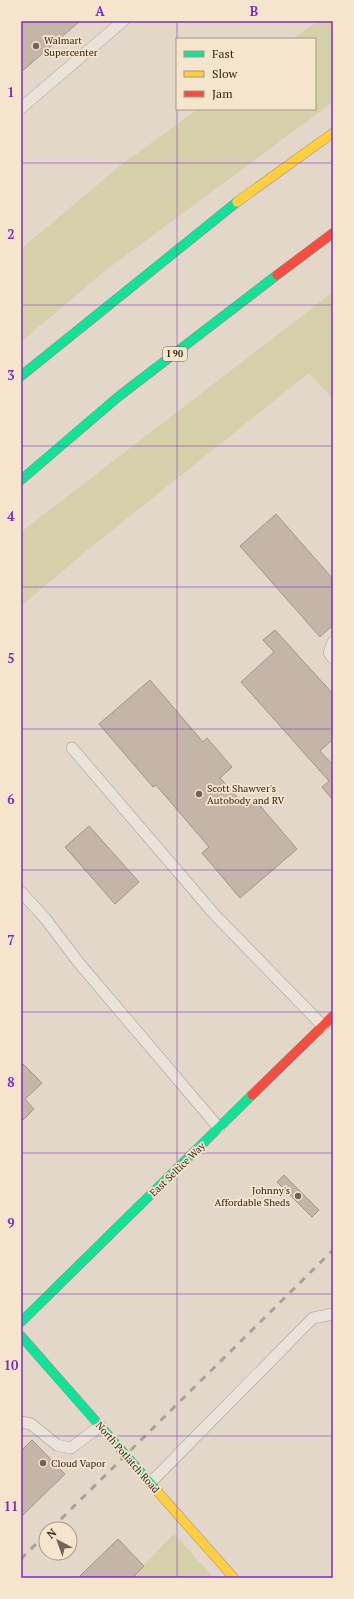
<svg xmlns="http://www.w3.org/2000/svg" width="354" height="1599" font-family="'PT Serif',serif">
<rect width="100%" height="100%" fill="#e2d7c8"/>
<!-- green -->
<path fill="#d5d0aa" d="M 318,21 L 333,21 L 333,102 L 102,273 L 21,342 L 21,249 L 121,165 L 198,109 L 315,109 L 315,39 L 293,39 Z
M 333,292 L 333,399 L 309,373 L 89,549 L 21,606 L 21,532 Z
M 174,1534 L 214,1578 L 131,1578 Z"/>
<!-- building -->
<path fill="#c5b5a9" stroke="#a29388" d="M 21,21 L 80,21 L 21,72 Z
M 276,514 L 333,579 L 333,625 L 320,637 L 240,546 Z
M 275,630 L 333,694 L 333,739 L 320,751 L 333,765 L 333,800 L 322,787 L 329,781 L 241,682 L 274,652 L 263,640 Z
M 150,680 L 203,742 L 207,738 L 232,767 L 220,778 L 247,808 L 256,801 L 297,849 L 240,898 L 202,853 L 209,847 L 156,785 L 153,787 L 99,724 Z
M 89,826 L 139,882 L 115,904 L 65,847 Z
M 21,1062 L 42,1083 L 25,1099 L 34,1109 L 21,1122 Z
M 284,1175 L 319,1210 L 312,1217 L 277,1182 Z
M 32,1440 L 65,1474 L 21,1517 L 21,1451 Z
M 118,1539 L 144,1566 L 132,1578 L 78,1578 Z"/>
<g fill="none" stroke-linecap="round" stroke-linejoin="round">
<defs>
<path id="lane" d="M 21,108 L 123,21
M 333,642 L 329,653 L 333,658
M 72,748 L 215,915 L 323,1026
M 21,892 L 44,917 L 79,963 L 219,1128
M 21,1422 L 31,1424 L 57,1445 L 71,1448 L 100,1426
M 150,1483 L 313,1318 L 333,1314"/>
<path id="fast" d="M 21,376 L 237,202
M 21,480 L 118,397 L 277,275
M 21,1322 L 252,1095
M 21,1336 L 158,1492"/>
<path id="slow" d="M 237,202 L 333,133
M 158,1492 L 234,1578"/>
<path id="jam" d="M 277,275 L 333,233
M 252,1095 L 333,1016"/>
</defs>
<!-- lane casing -->
<use href="#lane" stroke="#a79d92" stroke-width="12"/>
<!-- fast casing -->
<use href="#fast" stroke="#968c82" stroke-width="10"/>
<!-- slow casing -->
<use href="#slow" stroke="#968c82" stroke-width="10"/>
<!-- jam casing -->
<use href="#jam" stroke="#968c82" stroke-width="10"/>
<!-- lane -->
<use href="#lane" stroke="#eae3da" stroke-width="11"/>
<!-- fast -->
<use href="#fast" stroke="#16e098" stroke-width="9"/>
<!-- slow -->
<use href="#slow" stroke="#ffcf43" stroke-width="9"/>
<!-- jam -->
<use href="#jam" stroke="#f24e42" stroke-width="9"/>
<!-- rail -->
<path stroke="#a9a29b" stroke-width="3" stroke-dasharray="7 7" stroke-linecap="butt" d="M 51,1529 L 333,1250
M 21,1559 L 46,1534"/>
</g>
<!-- grid -->
<path fill="none" stroke="#7b2cbf" stroke-width="1" stroke-opacity="0.55" d="M 177,21 L 177,39M 177,39 L 177,109M 177,109 L 177,1578M 21,163 L 333,163M 21,305 L 333,305M 21,446 L 333,446M 21,587 L 333,587M 21,729 L 333,729M 21,870 L 333,870M 21,1012 L 333,1012M 21,1153 L 333,1153M 21,1294 L 333,1294M 21,1436 L 333,1436"/>
<!-- markers -->
<g fill="#716358" stroke="#f5e5cd" stroke-width="1.5">
<circle cx="36" cy="46" r="4"/>
<circle cx="199" cy="794" r="4"/>
<circle cx="298" cy="1196" r="4"/>
<circle cx="43" cy="1463" r="4"/>
</g>
<g text-anchor="middle" stroke-width="3.5" stroke-linejoin="round" paint-order="stroke">
<!-- shield labels -->
<rect fill="#f5e5cd" stroke="#6e5e50" stroke-width="1" x="163" y="347" width="24" height="14" rx="3"/>
<g font-size="9" font-weight="bold" fill="#34241b">
<text x="175" y="357">I 90</text>
</g>
<!-- poi labels -->
<g font-size="10" fill="#34241b" stroke="#f5e5cd" text-anchor="start">
<text x="44" y="44">Walmart<tspan x="44" dy="12">Supercenter</tspan></text>
<text x="207" y="792">Scott Shawver's<tspan x="207" dy="12">Autobody and RV</tspan></text>
<text x="290" y="1194" text-anchor="end">Johnny's<tspan x="290" dy="12">Affordable Sheds</tspan></text>
<text x="51" y="1467">Cloud Vapor</text>
</g>
<!-- street labels -->
<g font-size="10" fill="#34241b" stroke="#f5e5cd">
<text transform="translate(177 1169) rotate(-44)" y="4">East Seltice Way</text>
<text transform="translate(128 1457) rotate(49)" y="4">North Potlatch Road</text>
</g>
</g>
<!-- border -->
<rect width="354" height="1599" fill="none" stroke="#f5e5cd" stroke-width="44"/>
<!-- legend -->
<rect x="176" y="38" width="140" height="72" fill="#f5e5cd" stroke="#a89886"/>
<rect x="184" y="51" width="20" height="6" fill="#16e098" stroke="#a89886"/>
<text x="212" y="58" font-size="12" fill="#34241b">Fast</text>
<rect x="184" y="71" width="20" height="6" fill="#ffcf43" stroke="#a89886"/>
<text x="212" y="78" font-size="12" fill="#34241b">Slow</text>
<rect x="184" y="91" width="20" height="6" fill="#f24e42" stroke="#a89886"/>
<text x="212" y="98" font-size="12" fill="#34241b">Jam</text>
<!-- north arrow -->
<g transform="translate(58 1541) rotate(319)"><circle r="19" fill="#f5e5cd" stroke="#a89886"/>
<path d="M0-3L7 15L0 10L-7 15Z" fill="#716358"/>
<text y="-6" font-size="11" font-weight="bold" text-anchor="middle" fill="#34241b">N</text>
</g>
<rect x="22" y="22" width="310" height="1555" fill="none" stroke="#7b2cbf" stroke-width="1.5"/>
<g font-size="13" text-anchor="middle" font-weight="bold" fill="#7b2cbf">
<text x="100" y="16">A</text>
<text x="254" y="16">B</text>
<text x="11" y="97">1</text>
<text x="11" y="239">2</text>
<text x="11" y="380">3</text>
<text x="11" y="521">4</text>
<text x="11" y="663">5</text>
<text x="11" y="804">6</text>
<text x="11" y="945">7</text>
<text x="11" y="1087">8</text>
<text x="11" y="1228">9</text>
<text x="11" y="1370">10</text>
<text x="11" y="1511">11</text>
</g>
</svg>
